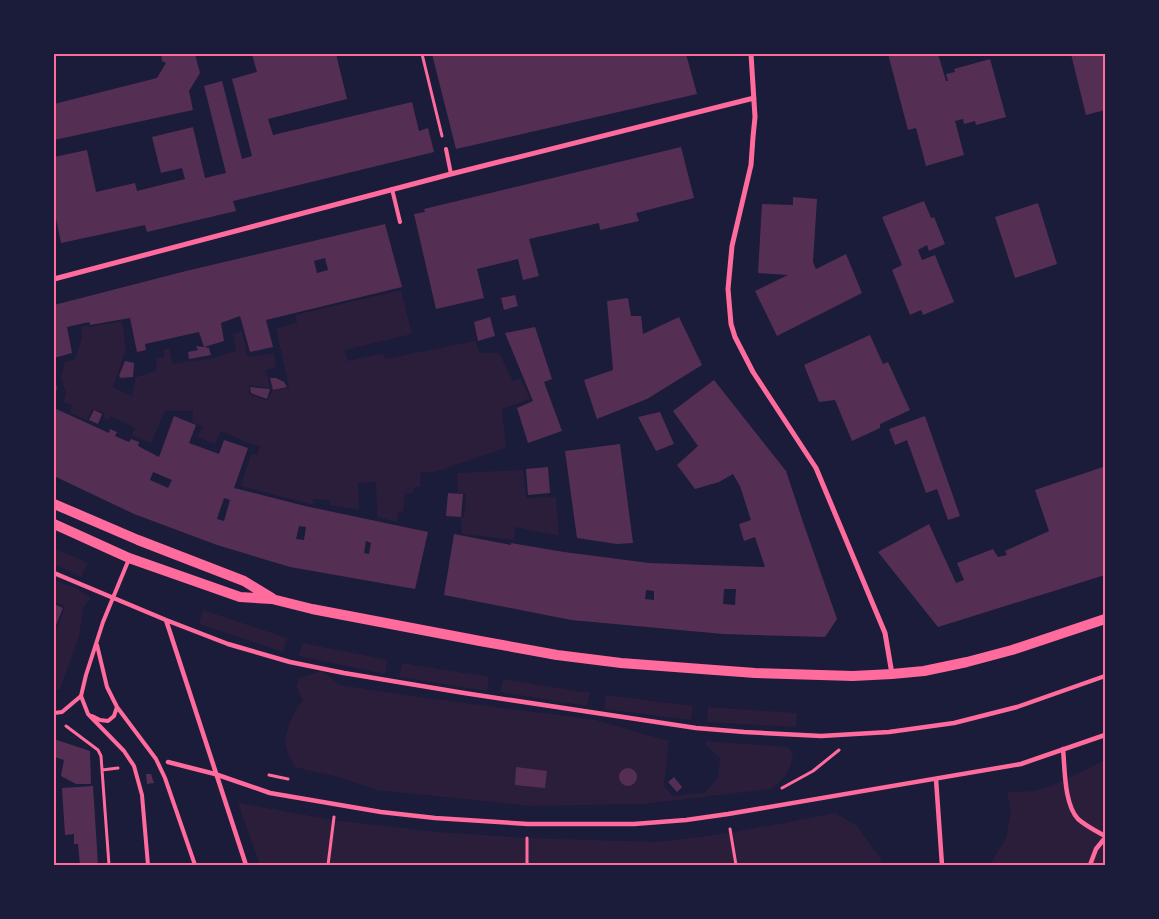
<svg xmlns="http://www.w3.org/2000/svg" width="1159" height="919" font-family="Jost,sans-serif">
<rect width="100%" height="100%" fill="#1b1b3a"/>
<!-- green -->
<path fill="#2a1e3b" d="M 401,290 L 412,334 L 345,350 L 348,361 L 383,353 L 385,359 L 475,341 L 480,353 L 499,353 L 513,381 L 521,379 L 530,399 L 502,409 L 506,448 L 435,472 L 421,472 L 420,487 L 414,487 L 413,493 L 405,493 L 403,512 L 399,511 L 397,522 L 377,517 L 376,482 L 358,483 L 359,510 L 329,505 L 330,500 L 314,499 L 313,505 L 241,486 L 251,454 L 257,455 L 260,446 L 248,443 L 221,431 L 215,444 L 197,437 L 203,427 L 192,422 L 193,411 L 165,411 L 151,443 L 132,435 L 135,428 L 111,416 L 108,420 L 103,418 L 104,413 L 92,409 L 87,420 L 70,413 L 72,405 L 63,402 L 66,394 L 61,378 L 65,362 L 75,359 L 82,338 L 81,327 L 88,325 L 89,327 L 122,321 L 126,349 L 113,387 L 132,396 L 136,377 L 156,371 L 157,358 L 164,357 L 164,349 L 169,349 L 173,364 L 213,358 L 236,351 L 233,334 L 242,331 L 248,357 L 274,353 L 276,367 L 266,370 L 270,388 L 249,385 L 249,394 L 267,401 L 272,391 L 289,387 L 276,328 L 297,323 L 295,315 Z
M 523,470 L 526,498 L 556,497 L 559,536 L 515,527 L 514,540 L 462,534 L 461,517 L 464,517 L 466,494 L 458,493 L 457,473 Z
M 54,548 L 88,563 L 81,577 L 54,564 Z
M 54,580 L 78,589 L 91,598 L 83,608 L 79,637 L 60,689 L 54,689 L 54,638 L 65,606 L 54,601 Z
M 203,610 L 287,638 L 283,652 L 199,624 Z
M 302,643 L 388,660 L 385,674 L 299,656 Z
M 402,663 L 489,677 L 487,691 L 399,677 Z
M 322,671 L 340,685 L 419,697 L 596,720 L 669,741 L 664,786 L 673,796 L 704,793 L 718,778 L 720,758 L 705,744 L 706,741 L 788,747 L 793,753 C 790,773 786,777 771,789 L 644,804 L 531,806 L 376,790 L 342,778 L 294,767 C 292,761 288,754 286,748 C 283,733 294,711 303,700 L 296,686 L 299,678 Z
M 503,679 L 590,693 L 587,706 L 500,692 Z
M 606,695 L 693,706 L 691,720 L 604,709 Z
M 708,707 L 797,713 L 796,727 L 707,722 Z
M 1105,760 L 1105,865 L 990,864 L 1006,839 L 1011,811 L 1007,792 L 1033,791 L 1052,786 Z
M 238,803 L 333,820 L 437,832 L 527,838 L 658,842 L 730,833 L 836,813 L 857,826 L 880,858 L 882,865 L 260,865 Z"/>
<!-- building -->
<path fill="#542f53" fill-rule="evenodd" d="M 161,54 L 195,54 L 200,73 L 189,91 L 193,110 L 54,140 L 54,104 L 157,78 L 166,63 L 162,61 Z
M 252,54 L 336,54 L 347,99 L 268,119 L 273,135 L 412,102 L 419,131 L 428,128 L 434,152 L 233,201 L 236,211 L 147,232 L 145,225 L 61,243 L 54,209 L 54,157 L 87,150 L 96,192 L 135,183 L 137,191 L 185,179 L 182,168 L 161,173 L 152,137 L 193,127 L 205,178 L 226,173 L 204,86 L 222,81 L 242,159 L 252,156 L 232,79 L 257,72 Z
M 432,54 L 686,54 L 697,94 L 456,149 Z
M 888,54 L 938,54 L 946,81 L 948,81 L 946,74 L 955,72 L 954,69 L 990,59 L 1006,117 L 976,125 L 975,121 L 964,124 L 963,119 L 955,121 L 964,155 L 926,166 L 916,128 L 908,130 Z
M 1071,54 L 1105,54 L 1105,110 L 1086,115 Z
M 681,147 L 694,198 L 636,213 L 639,221 L 600,230 L 599,223 L 529,239 L 539,276 L 523,280 L 518,259 L 477,269 L 484,298 L 436,309 L 414,214 L 425,212 L 424,209 Z
M 793,197 L 817,199 L 813,262 L 816,269 L 846,254 L 862,293 L 777,336 L 755,291 L 788,275 L 758,273 L 762,204 L 793,205 Z
M 924,201 L 931,218 L 934,217 L 945,244 L 929,251 L 927,245 L 918,250 L 922,260 L 935,255 L 954,302 L 923,315 L 921,310 L 910,315 L 892,270 L 902,265 L 882,217 Z
M 1038,203 L 1057,264 L 1015,278 L 995,217 Z
M 385,224 L 402,287 L 266,320 L 273,347 L 250,352 L 240,316 L 221,323 L 224,341 L 204,347 L 209,348 L 211,355 L 189,359 L 188,352 L 198,350 L 196,346 L 204,347 L 199,332 L 145,344 L 146,350 L 137,352 L 130,318 L 90,325 L 89,322 L 67,327 L 72,353 L 54,358 L 54,305 L 186,271 ZM 325,258 L 328,270 L 317,273 L 314,261 Z
M 515,295 L 518,306 L 504,310 L 501,298 Z
M 628,298 L 631,316 L 641,316 L 643,334 L 679,317 L 702,365 L 647,399 L 597,419 L 584,380 L 613,370 L 607,301 Z
M 490,317 L 495,336 L 478,341 L 474,322 Z
M 535,327 L 552,379 L 544,382 L 562,431 L 528,443 L 517,408 L 533,401 L 505,333 Z
M 870,335 L 883,364 L 888,362 L 910,410 L 880,424 L 880,428 L 852,441 L 835,400 L 819,402 L 804,365 Z
M 125,361 L 134,363 L 133,377 L 121,378 L 119,376 Z
M 54,378 L 57,388 L 54,399 Z
M 270,378 L 276,378 L 284,382 L 287,387 L 273,390 Z
M 714,380 L 786,471 L 804,525 L 837,619 L 825,637 L 723,634 L 571,620 L 444,595 L 454,534 L 511,545 L 511,543 L 564,552 L 649,563 L 765,567 L 755,537 L 744,541 L 739,524 L 751,520 L 740,486 L 733,474 L 719,482 L 695,489 L 677,465 L 698,446 L 673,411 ZM 724,589 L 736,589 L 735,605 L 723,604 ZM 646,590 L 654,591 L 654,600 L 645,599 Z
M 250,387 L 270,389 L 267,399 L 251,393 Z
M 54,408 L 109,433 L 110,429 L 117,432 L 115,436 L 129,442 L 131,439 L 139,442 L 138,446 L 159,457 L 174,416 L 196,425 L 189,443 L 219,454 L 224,440 L 248,448 L 234,488 L 305,506 L 428,532 L 415,589 L 290,567 L 217,545 L 134,514 L 54,476 ZM 153,472 L 172,480 L 168,488 L 150,480 ZM 224,498 L 230,500 L 224,521 L 217,519 ZM 299,526 L 306,527 L 304,540 L 296,539 ZM 366,541 L 371,543 L 369,554 L 364,553 Z
M 94,410 L 102,414 L 98,424 L 89,420 Z
M 660,412 L 674,444 L 656,451 L 638,417 Z
M 925,416 L 960,516 L 948,520 L 937,489 L 926,493 L 907,440 L 895,445 L 889,429 Z
M 620,444 L 633,543 L 617,544 L 577,538 L 565,451 Z
M 548,467 L 550,493 L 528,495 L 526,469 Z
M 1103,467 L 1105,473 L 1105,575 L 938,627 L 878,552 L 929,524 L 956,583 L 964,580 L 957,563 L 993,549 L 998,557 L 1007,555 L 1005,551 L 1049,531 L 1035,490 Z
M 448,493 L 463,494 L 461,517 L 446,516 Z
M 54,604 L 63,608 L 54,630 Z
M 54,739 L 90,751 L 91,784 L 76,784 L 61,776 L 64,760 L 54,757 Z
M 516,767 L 547,771 L 545,788 L 515,785 Z
M619 777a9 9 0 1 1 18 0a9 9 0 1 1-18 0Z
M 146,774 L 151,774 L 154,783 L 147,784 Z
M 674,777 L 682,787 L 677,792 L 668,782 Z
M 93,786 L 98,865 L 80,865 L 78,844 L 74,844 L 74,834 L 65,835 L 62,788 Z"/>
<g fill="none" stroke-linecap="round" stroke-linejoin="round">
<!-- path -->
<path stroke="#ff6b9d" stroke-width="3" d="M 422,54 L 442,136
M 66,726 L 98,750 L 101,756 L 109,865
M 102,770 L 118,768
M 269,775 L 288,779
M 782,788 L 813,771 L 839,750
M 730,829 L 736,865
M 328,865 L 334,817
M 527,865 L 527,838"/>
<!-- service -->
<path stroke="#ff6b9d" stroke-width="4" d="M 446,149 L 451,174
M 392,189 L 400,222
M 129,559 L 103,622 L 86,675 L 81,696 L 88,714 L 124,751 L 134,766 L 142,795 L 148,865
M 97,645 L 107,687 L 117,707 L 156,759 L 165,778 L 195,865
M 54,713 L 62,712 L 81,696
M 92,716 L 100,720 L 108,721 L 114,716 L 117,707"/>
<!-- pedestrian -->
<path stroke="#ff6b9d" stroke-width="4.5" d="M 54,573 L 166,620 L 228,644 L 290,662 L 344,673 L 464,693 L 696,728 L 744,732 L 821,736 L 889,732 L 954,723 L 1017,707 L 1105,676
M 166,620 L 246,865
M 1063,749 C 1065,769 1064,804 1078,819 C 1086,826 1096,831 1105,836
M 168,762 L 215,774 L 270,793 L 381,812 L 435,818 L 528,824 L 634,824 L 686,820 L 728,814 L 1021,764 L 1105,735
M 936,779 L 942,865
M 1090,865 L 1096,849 L 1105,838"/>
<!-- minor -->
<path stroke="#ff6b9d" stroke-width="5" d="M 751,54 L 755,117 L 753,137 L 751,165 L 732,246 L 728,289 L 731,324 L 735,337 L 753,372 L 816,468 L 885,633 L 892,674
M 54,279 L 451,174 L 754,98"/>
<!-- secondary -->
<path stroke="#ff6b9d" stroke-width="10" d="M 54,504 L 138,540 L 244,581 L 272,598
M 54,524 L 129,558 L 240,597 L 272,599 L 312,609 L 480,641 L 557,655 L 621,663 L 755,673 L 853,676 L 892,674 L 924,671 L 967,662 L 1012,650 L 1105,619"/>
</g>
<!-- border -->
<rect width="1159" height="919" fill="none" stroke="#1b1b3a" stroke-width="110"/>
<rect x="55" y="55" width="1049" height="809" fill="none" stroke="#ff6b9d" stroke-width="2"/>
</svg>
